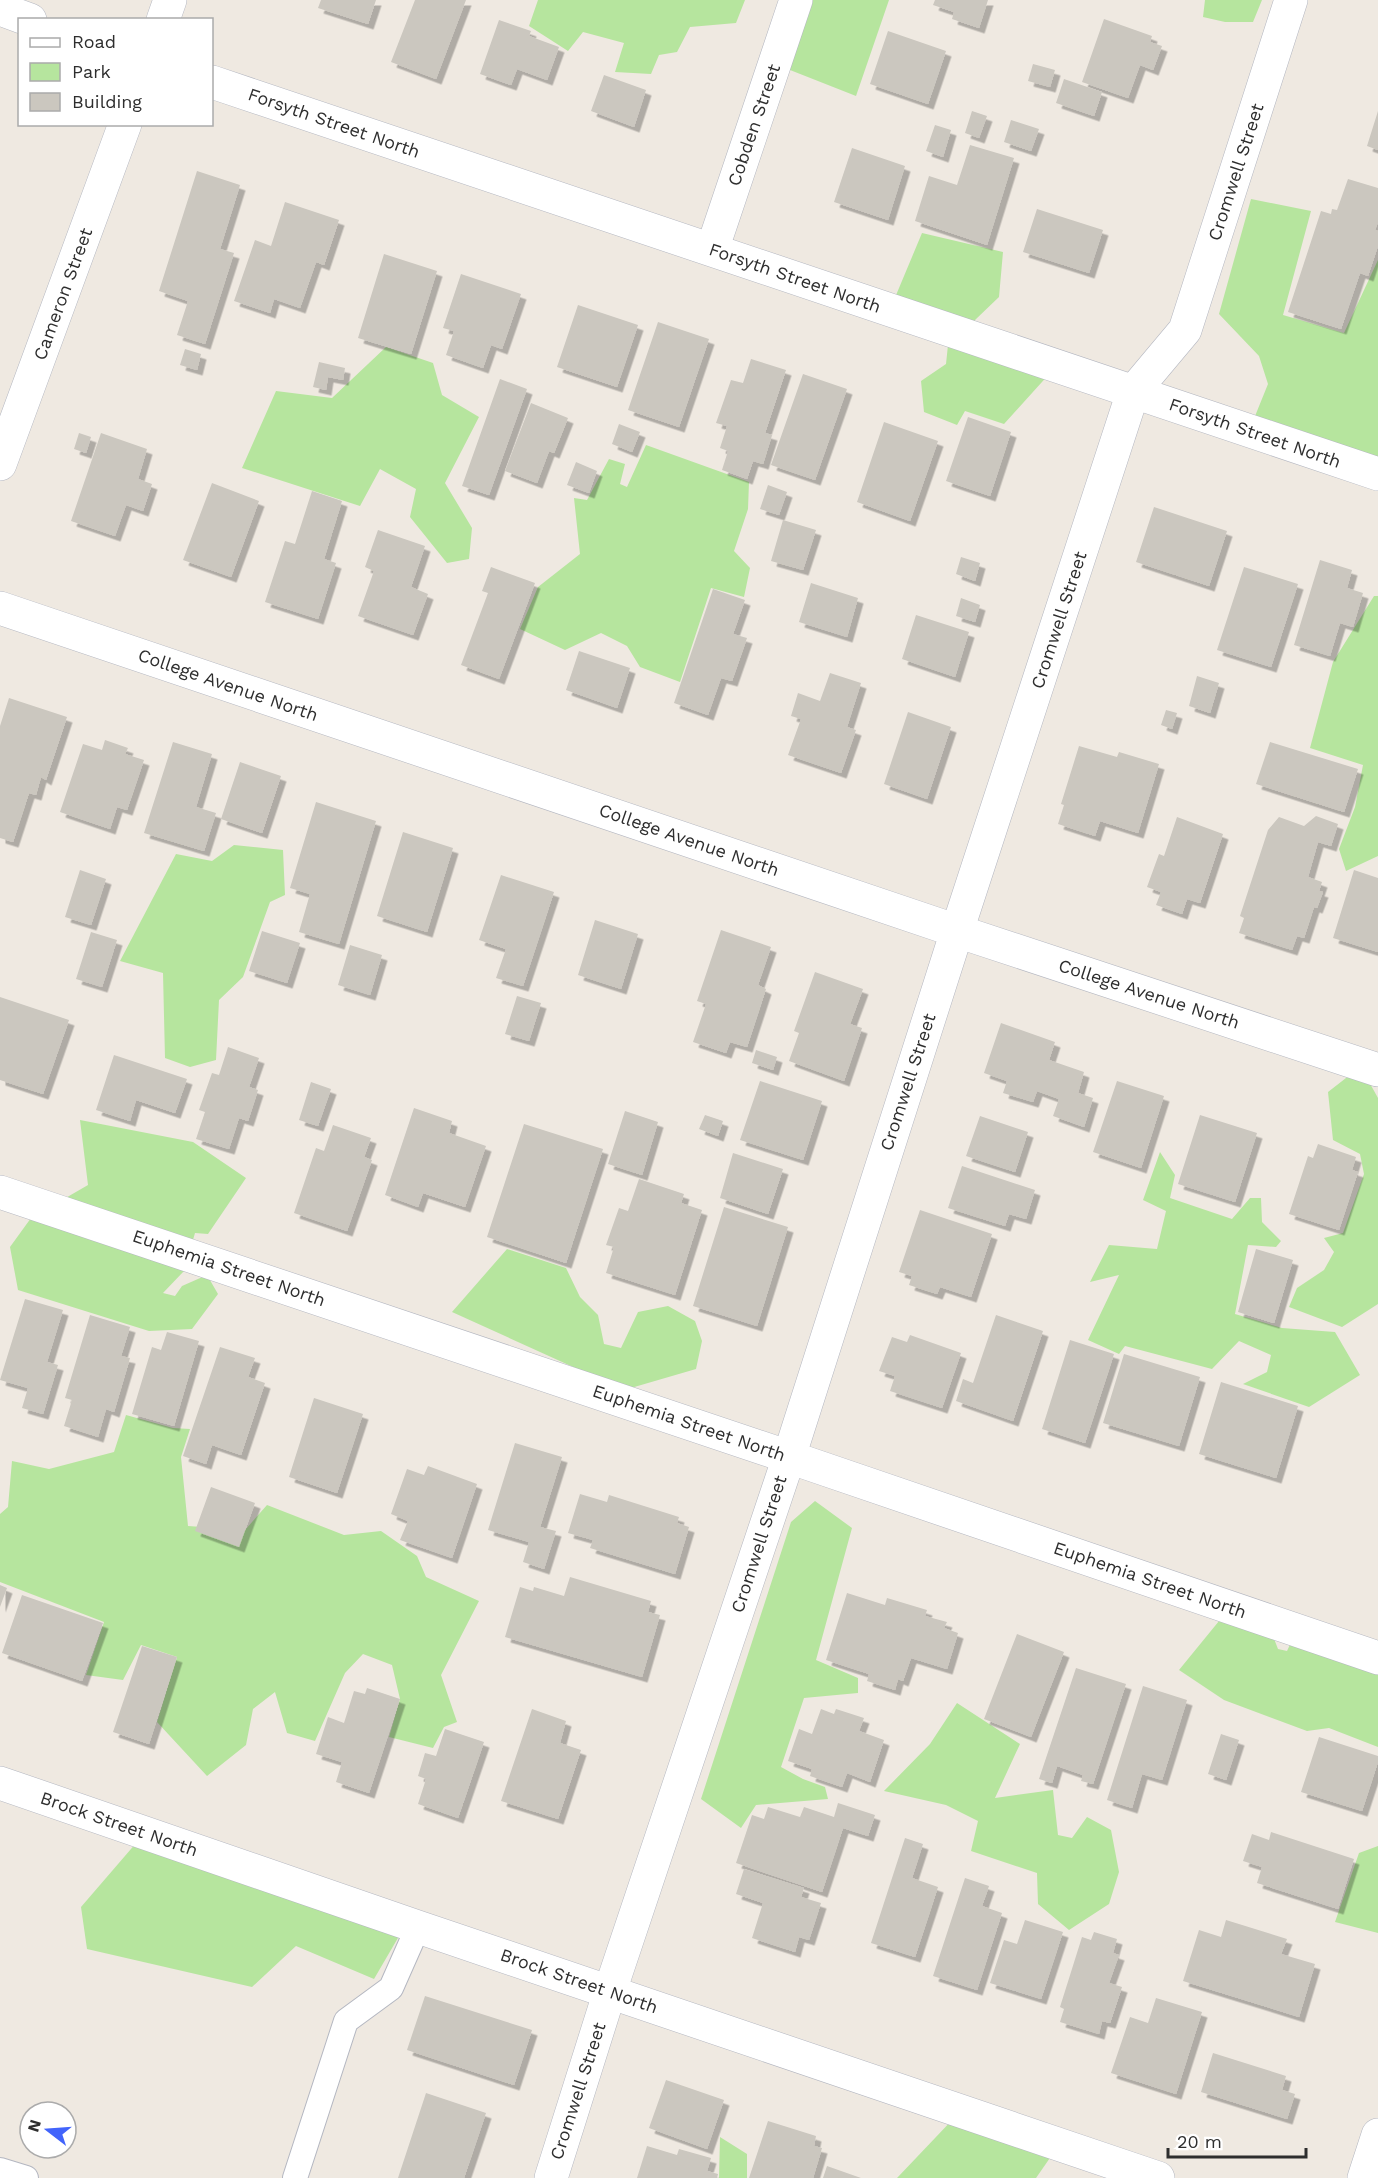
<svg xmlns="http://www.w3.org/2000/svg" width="1378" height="2178" font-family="'Work Sans',sans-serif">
<defs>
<filter id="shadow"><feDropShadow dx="5.5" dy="5.5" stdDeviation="0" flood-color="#0004"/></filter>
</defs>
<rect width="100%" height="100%" fill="#efe9e1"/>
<!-- green -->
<path fill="#b6e59e" d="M 538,0 L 745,0 L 736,23 L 690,27 L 677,52 L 659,55 L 651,74 L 615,72 L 624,43 L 583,32 L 568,51 L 529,26 Z
M 802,0 L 889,0 L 856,96 L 790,70 Z
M 1205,0 L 1262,0 L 1253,22 L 1225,22 L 1203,17 Z
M 1251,199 L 1311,211 L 1283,315 L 1344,333 L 1378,260 L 1378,469 L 1251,426 L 1268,384 L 1259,356 L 1219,314 Z
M 922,233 L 1003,252 L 999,297 L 975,320 L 973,331 L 1032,340 L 1051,372 L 1004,424 L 965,411 L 957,425 L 924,412 L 921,381 L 946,364 L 948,345 L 894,300 Z
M 386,347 L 433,363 L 442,395 L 479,417 L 445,483 L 472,528 L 469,559 L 447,563 L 410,517 L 416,489 L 380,469 L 360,506 L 242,468 L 276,391 L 332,398 Z
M 646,445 L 749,482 L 748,509 L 734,551 L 750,568 L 744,597 L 711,588 L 680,682 L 640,667 L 627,646 L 601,633 L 565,650 L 520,629 L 538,587 L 580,554 L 574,498 L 587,500 L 609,459 L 625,464 L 620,484 L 627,487 Z
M 1374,596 L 1378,596 L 1378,856 L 1346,871 L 1339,849 L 1355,807 L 1363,765 L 1310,748 L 1333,662 Z
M 234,845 L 283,850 L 285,895 L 270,902 L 243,977 L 219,1000 L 216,1060 L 190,1067 L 165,1058 L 163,973 L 120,961 L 176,854 L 212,861 Z
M 1355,1071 L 1368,1080 L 1378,1098 L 1378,1304 L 1342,1327 L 1289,1307 L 1297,1288 L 1324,1270 L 1334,1252 L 1324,1238 L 1343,1233 L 1364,1174 L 1360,1154 L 1333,1140 L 1328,1092 Z
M 80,1120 L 193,1142 L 246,1178 L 208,1234 L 195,1233 L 184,1271 L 163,1293 L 175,1296 L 182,1286 L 207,1275 L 218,1294 L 192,1329 L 149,1331 L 18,1290 L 10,1247 L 31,1218 L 88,1185 Z
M 1160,1152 L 1175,1175 L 1170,1198 L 1232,1219 L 1250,1198 L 1261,1198 L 1262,1222 L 1281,1241 L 1276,1247 L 1248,1245 L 1235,1314 L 1282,1328 L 1335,1332 L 1360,1375 L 1309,1407 L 1243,1384 L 1267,1372 L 1271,1355 L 1239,1341 L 1212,1369 L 1125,1346 L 1119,1354 L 1088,1340 L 1119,1275 L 1090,1282 L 1109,1245 L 1157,1249 L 1166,1211 L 1143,1200 Z
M 507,1249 L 566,1268 L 580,1297 L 598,1315 L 604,1344 L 621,1348 L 638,1312 L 668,1306 L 695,1321 L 702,1341 L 696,1369 L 624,1390 L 452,1312 Z
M 126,1415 L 173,1428 L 190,1429 L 181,1457 L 188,1526 L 245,1530 L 267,1505 L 344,1535 L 381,1531 L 417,1556 L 426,1577 L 479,1601 L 441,1675 L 457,1722 L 444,1727 L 433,1748 L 389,1737 L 400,1699 L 392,1665 L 363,1654 L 345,1673 L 315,1741 L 287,1733 L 275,1692 L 253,1709 L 246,1745 L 207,1776 L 157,1722 L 177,1657 L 141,1645 L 123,1680 L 86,1675 L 104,1622 L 0,1582 L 0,1514 L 8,1507 L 12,1461 L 49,1469 L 114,1452 Z
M 815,1501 L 852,1528 L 816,1660 L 858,1678 L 858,1693 L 804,1698 L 781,1767 L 803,1779 L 825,1787 L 828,1799 L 756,1805 L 741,1828 L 701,1799 L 791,1522 Z
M 1228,1610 L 1269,1626 L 1278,1649 L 1287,1651 L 1294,1636 L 1378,1667 L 1378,1747 L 1329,1728 L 1307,1731 L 1224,1700 L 1179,1670 Z
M 957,1703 L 1020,1744 L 995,1798 L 1053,1790 L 1058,1835 L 1072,1838 L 1087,1817 L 1111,1830 L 1119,1872 L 1109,1904 L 1069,1930 L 1038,1904 L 1037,1873 L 971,1851 L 978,1821 L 946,1805 L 884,1791 L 930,1744 Z
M 137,1842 L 402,1931 L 374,1979 L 296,1946 L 252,1987 L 87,1949 L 81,1907 Z
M 1378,1846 L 1378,1933 L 1335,1922 L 1359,1853 Z
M 955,2117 L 1052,2155 L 1036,2178 L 897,2178 Z
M 720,2137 L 747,2154 L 747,2178 L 719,2178 Z"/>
<!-- building -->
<path fill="#cbc7bf" filter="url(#shadow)" d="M 321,0 L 376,0 L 368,24 L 318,8 Z
M 415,0 L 466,0 L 436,79 L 391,62 Z
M 935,0 L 988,0 L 979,28 L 952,19 L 954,12 L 933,5 Z
M 1104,19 L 1152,36 L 1150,42 L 1162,46 L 1153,70 L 1140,65 L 1128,98 L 1082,82 Z
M 499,20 L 531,31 L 529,36 L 559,47 L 547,80 L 517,69 L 511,85 L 480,74 Z
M 888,31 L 946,51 L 928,104 L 870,84 Z
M 1033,64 L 1055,70 L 1050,87 L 1028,81 Z
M 604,75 L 646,90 L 634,127 L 591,111 Z
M 1064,79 L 1102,92 L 1094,116 L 1056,103 Z
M 972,111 L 987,116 L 979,138 L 965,133 Z
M 1378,111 L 1378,150 L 1367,146 Z
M 1011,120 L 1039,129 L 1031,151 L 1004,142 Z
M 935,125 L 951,130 L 943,157 L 926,151 Z
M 970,145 L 1014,158 L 987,245 L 915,221 L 929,176 L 957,185 Z
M 852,148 L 905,166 L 888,220 L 834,202 Z
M 197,171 L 240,185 L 220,249 L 234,253 L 205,344 L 177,335 L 188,301 L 159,291 Z
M 1348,179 L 1378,188 L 1378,222 L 1375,230 L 1378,231 L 1378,246 L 1368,276 L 1360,273 L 1341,329 L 1288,312 L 1321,211 L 1331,214 L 1332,209 L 1337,210 Z
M 285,202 L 339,220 L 324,265 L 316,262 L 300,308 L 274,299 L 270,313 L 234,301 L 255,240 L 271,246 Z
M 1037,209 L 1103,230 L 1089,273 L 1023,252 Z
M 384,254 L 437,271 L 411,354 L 358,338 Z
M 461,274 L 521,294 L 502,349 L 491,345 L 483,368 L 446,355 L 454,331 L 443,328 Z
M 578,305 L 638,325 L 617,387 L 557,367 Z
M 658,322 L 709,339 L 679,427 L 628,410 Z
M 185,349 L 201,354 L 197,370 L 180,365 Z
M 751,359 L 786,370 L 765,433 L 772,435 L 763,464 L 753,461 L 747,479 L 722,470 L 728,451 L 720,448 L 727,426 L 716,423 L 731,380 L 743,383 Z
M 319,362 L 345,368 L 343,380 L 328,377 L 326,390 L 313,387 Z
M 803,374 L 847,389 L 815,480 L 771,465 Z
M 500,379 L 527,389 L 489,495 L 462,486 Z
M 531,403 L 568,418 L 554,453 L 549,451 L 537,483 L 505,471 Z
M 968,417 L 1011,432 L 990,496 L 946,481 Z
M 884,422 L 938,441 L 910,521 L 857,502 Z
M 619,424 L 640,432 L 632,452 L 612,444 Z
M 79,433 L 91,437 L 86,453 L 74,449 Z
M 101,433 L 147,449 L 138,479 L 152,484 L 143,511 L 126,505 L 115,536 L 71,521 Z
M 576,462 L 597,471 L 589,493 L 567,485 Z
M 212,483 L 259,501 L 231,577 L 183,560 Z
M 768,485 L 787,492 L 779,515 L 760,509 Z
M 312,491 L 342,501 L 324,559 L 336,563 L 318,619 L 265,602 L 285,541 L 295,544 Z
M 1154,507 L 1227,531 L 1209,586 L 1136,562 Z
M 783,520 L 816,530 L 803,570 L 771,561 Z
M 378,530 L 425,546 L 411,587 L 428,594 L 413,635 L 358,616 L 374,571 L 365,567 Z
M 961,557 L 980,563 L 975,581 L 956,574 Z
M 1320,560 L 1352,570 L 1347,588 L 1363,593 L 1353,627 L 1340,623 L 1330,656 L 1294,645 Z
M 491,567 L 535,583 L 499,679 L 461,665 L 488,593 L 482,591 Z
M 1244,567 L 1298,584 L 1271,667 L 1217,650 Z
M 811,583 L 858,598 L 847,637 L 799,622 Z
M 713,589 L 745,600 L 733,634 L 747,638 L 732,681 L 721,678 L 708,715 L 674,703 Z
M 961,598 L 980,605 L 975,622 L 956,616 Z
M 916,615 L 969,632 L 955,677 L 902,659 Z
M 579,651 L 630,668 L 617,708 L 566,690 Z
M 830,673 L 861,683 L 847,727 L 856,730 L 841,773 L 788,755 L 801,719 L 791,716 L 798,693 L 820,701 Z
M 1197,676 L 1219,683 L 1210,713 L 1189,706 Z
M 9,698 L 67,717 L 46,780 L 41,777 L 36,795 L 29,793 L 13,842 L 0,838 L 0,726 Z
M 1166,710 L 1177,713 L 1172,729 L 1161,725 Z
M 908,712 L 951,727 L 927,799 L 884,784 Z
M 105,740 L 128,748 L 125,754 L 144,760 L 127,810 L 117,807 L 110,829 L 60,812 L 83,744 L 102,750 Z
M 173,742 L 212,754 L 196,807 L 216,813 L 204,851 L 144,833 Z
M 1270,742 L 1358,769 L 1344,812 L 1256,784 Z
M 1079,746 L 1117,757 L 1119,752 L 1159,764 L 1138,833 L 1100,821 L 1095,836 L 1058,824 L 1064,805 L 1061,804 Z
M 240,762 L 281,776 L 262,833 L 221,819 Z
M 316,802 L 376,821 L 339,944 L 299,932 L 310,894 L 290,888 Z
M 1316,816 L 1338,824 L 1331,846 L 1318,842 L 1308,877 L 1322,882 L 1319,891 L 1323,892 L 1317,908 L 1314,907 L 1304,938 L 1297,936 L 1292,950 L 1239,933 L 1244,918 L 1240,916 L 1268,830 L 1279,817 L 1304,826 Z
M 1177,817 L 1223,834 L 1200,903 L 1187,899 L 1182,914 L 1156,905 L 1161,892 L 1147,887 L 1159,854 L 1164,856 Z
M 403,832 L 453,848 L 427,932 L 377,916 Z
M 80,870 L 106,879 L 91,925 L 65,917 Z
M 1354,870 L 1378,878 L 1378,952 L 1333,938 Z
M 501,875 L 554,892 L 523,986 L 496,978 L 506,949 L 479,940 Z
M 595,920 L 638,934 L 621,989 L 578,975 Z
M 721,930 L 771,947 L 758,985 L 766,989 L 747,1047 L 730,1042 L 726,1053 L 693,1042 L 706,1004 L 697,1001 Z
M 262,931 L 300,943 L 287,983 L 249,971 Z
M 91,932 L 117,940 L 102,987 L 76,979 Z
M 350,945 L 382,955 L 370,995 L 338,985 Z
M 815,972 L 863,989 L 850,1024 L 862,1028 L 844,1081 L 789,1061 L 799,1033 L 794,1031 Z
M 517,996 L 541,1003 L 529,1041 L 505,1034 Z
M 0,997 L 69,1020 L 43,1094 L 0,1080 Z
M 1001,1023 L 1055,1042 L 1049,1060 L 1084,1072 L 1078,1093 L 1093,1098 L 1084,1127 L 1053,1116 L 1059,1099 L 1037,1091 L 1033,1102 L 1003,1093 L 1007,1081 L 984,1073 Z
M 228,1047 L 259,1058 L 249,1087 L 258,1090 L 248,1121 L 239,1118 L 229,1149 L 196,1139 L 205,1112 L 199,1110 L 212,1073 L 219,1075 Z
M 756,1050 L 777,1057 L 773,1070 L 752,1063 Z
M 114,1055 L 187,1079 L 175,1113 L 136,1100 L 130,1121 L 96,1110 Z
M 760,1081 L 822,1101 L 803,1160 L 740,1140 Z
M 1117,1081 L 1164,1096 L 1141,1168 L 1093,1152 Z
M 311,1082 L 331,1089 L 318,1126 L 299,1120 Z
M 414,1108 L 452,1121 L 449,1133 L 486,1146 L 465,1207 L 423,1193 L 418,1207 L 385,1195 Z
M 625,1111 L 658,1122 L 642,1175 L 608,1164 Z
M 705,1115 L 723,1121 L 718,1136 L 699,1129 Z
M 1200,1115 L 1257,1133 L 1235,1202 L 1178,1184 Z
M 980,1116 L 1028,1132 L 1015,1172 L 966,1156 Z
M 524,1124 L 603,1149 L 566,1263 L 487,1237 Z
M 333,1125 L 371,1138 L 364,1157 L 372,1160 L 347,1231 L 294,1213 L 316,1148 L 324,1151 Z
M 1318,1144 L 1356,1157 L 1352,1170 L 1358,1172 L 1339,1230 L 1289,1214 L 1308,1156 L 1313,1158 Z
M 733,1153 L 783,1169 L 768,1214 L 720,1198 Z
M 962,1166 L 1035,1190 L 1026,1219 L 1009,1214 L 1005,1226 L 948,1208 Z
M 639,1179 L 684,1194 L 681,1203 L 702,1210 L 675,1295 L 606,1273 L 614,1247 L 606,1245 L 619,1208 L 628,1211 Z
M 724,1207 L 788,1227 L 757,1326 L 693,1306 Z
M 920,1210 L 992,1234 L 971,1297 L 940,1287 L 937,1294 L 909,1285 L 912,1276 L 899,1272 Z
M 1256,1249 L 1293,1260 L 1274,1323 L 1238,1312 Z
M 25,1299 L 63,1310 L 47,1362 L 58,1365 L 43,1414 L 22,1408 L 28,1388 L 0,1380 Z
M 90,1315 L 130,1327 L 121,1356 L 130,1358 L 114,1412 L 106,1409 L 98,1437 L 64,1426 L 72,1400 L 65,1398 Z
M 996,1315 L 1043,1331 L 1013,1421 L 956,1401 L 963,1379 L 973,1383 Z
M 167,1332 L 199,1341 L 174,1426 L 132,1414 L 152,1347 L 161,1350 Z
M 910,1335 L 961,1353 L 942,1408 L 890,1391 L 895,1376 L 879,1371 L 892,1337 L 907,1342 Z
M 1070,1340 L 1114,1354 L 1085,1443 L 1042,1429 Z
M 220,1347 L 255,1358 L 248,1377 L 265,1383 L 241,1455 L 212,1445 L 206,1464 L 183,1456 Z
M 1124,1354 L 1200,1377 L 1179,1446 L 1103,1423 Z
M 1221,1382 L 1298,1406 L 1276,1478 L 1199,1454 Z
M 314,1398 L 363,1414 L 337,1493 L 289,1477 Z
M 515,1443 L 562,1457 L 540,1527 L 556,1531 L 544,1569 L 523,1562 L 529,1542 L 488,1530 Z
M 428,1466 L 477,1484 L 452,1558 L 400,1540 L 408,1521 L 391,1514 L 407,1469 L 424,1475 Z
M 211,1487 L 255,1503 L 239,1547 L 195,1531 Z
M 580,1494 L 607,1502 L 609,1495 L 679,1517 L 677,1523 L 689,1527 L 675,1574 L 590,1548 L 593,1540 L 568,1533 Z
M 570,1577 L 651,1601 L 648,1612 L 660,1615 L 642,1677 L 505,1637 L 520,1587 L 533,1591 L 534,1587 L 564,1596 Z
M 0,1585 L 7,1588 L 0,1607 Z
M 847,1593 L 885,1605 L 887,1598 L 927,1610 L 925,1616 L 947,1622 L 944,1628 L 958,1633 L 947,1669 L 911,1658 L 903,1681 L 898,1679 L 895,1690 L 867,1681 L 869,1674 L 826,1660 Z
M 22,1595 L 103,1623 L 82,1681 L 2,1653 Z
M 1017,1634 L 1064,1652 L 1031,1737 L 984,1719 Z
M 142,1646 L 177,1657 L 149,1744 L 113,1732 Z
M 1076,1668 L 1126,1684 L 1093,1784 L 1081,1781 L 1083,1775 L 1057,1766 L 1052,1783 L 1039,1779 Z
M 1143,1686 L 1187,1700 L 1162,1780 L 1142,1774 L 1132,1808 L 1107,1800 Z
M 367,1688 L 400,1699 L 369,1793 L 336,1782 L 342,1762 L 316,1754 L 328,1717 L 344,1723 L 354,1691 L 365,1694 Z
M 532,1709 L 566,1721 L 560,1743 L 581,1750 L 558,1819 L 501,1801 Z
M 821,1709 L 834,1714 L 836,1709 L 864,1718 L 859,1731 L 884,1740 L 870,1782 L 847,1773 L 842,1787 L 810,1776 L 812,1769 L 788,1761 L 799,1729 L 812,1734 Z
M 445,1729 L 484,1742 L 458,1818 L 418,1804 L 426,1779 L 418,1776 L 425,1753 L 436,1756 Z
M 1221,1734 L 1239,1740 L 1226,1780 L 1208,1774 Z
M 1319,1737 L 1378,1756 L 1378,1762 L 1362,1811 L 1301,1792 Z
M 838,1803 L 875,1815 L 868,1836 L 843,1828 L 822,1892 L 736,1863 L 752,1815 L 764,1819 L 768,1807 L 800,1817 L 804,1807 L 834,1817 Z
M 1271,1832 L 1354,1859 L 1338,1909 L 1257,1883 L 1262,1867 L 1243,1861 L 1252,1834 L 1269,1840 Z
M 905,1838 L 923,1844 L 912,1878 L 938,1887 L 915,1957 L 871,1943 Z
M 744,1869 L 804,1888 L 801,1897 L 821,1903 L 809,1940 L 799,1937 L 795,1952 L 752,1938 L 763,1903 L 736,1894 Z
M 965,1878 L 989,1886 L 982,1906 L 1002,1913 L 977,1990 L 933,1976 Z
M 1025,1920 L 1063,1932 L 1041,1999 L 990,1983 L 1004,1940 L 1017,1944 Z
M 1226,1920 L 1287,1939 L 1281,1954 L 1315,1964 L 1299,2017 L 1183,1981 L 1199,1930 L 1221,1937 Z
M 1094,1932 L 1117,1939 L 1113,1953 L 1119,1955 L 1109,1983 L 1122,1987 L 1110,2023 L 1102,2021 L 1099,2034 L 1060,2022 L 1064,2009 L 1060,2007 L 1082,1937 L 1091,1940 Z
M 425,1996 L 532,2030 L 514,2085 L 407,2050 Z
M 1156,1998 L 1202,2012 L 1176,2094 L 1111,2073 L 1130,2017 L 1148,2023 Z
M 1213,2053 L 1286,2076 L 1282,2090 L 1295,2094 L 1287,2119 L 1201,2092 Z
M 666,2080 L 724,2100 L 707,2149 L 649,2128 Z
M 426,2093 L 486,2113 L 464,2178 L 398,2178 Z
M 768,2121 L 816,2136 L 814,2146 L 822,2148 L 813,2178 L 749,2178 Z
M 647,2146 L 677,2155 L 679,2149 L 711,2158 L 707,2171 L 718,2174 L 717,2178 L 637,2178 Z
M 827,2166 L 861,2178 L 823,2178 Z"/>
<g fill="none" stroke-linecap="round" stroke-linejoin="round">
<defs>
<path id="service" d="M 0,2170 L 26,2178
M 295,2178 L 346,2021 L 391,1988 L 418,1927"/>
<path id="minor" d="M 0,9 L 30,20
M 163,20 L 170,0
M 212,82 L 1378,474
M 712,250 L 796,0
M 0,464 L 125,124
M 0,608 L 957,931 L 1378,1070
M 0,1192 L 789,1457 L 1378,1658
M 551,2178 L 610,1991 L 789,1457 L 957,931 L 1133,392 L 1185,330 L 1291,0
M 1364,2178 L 1378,2135"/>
<path id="secondary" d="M 0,1783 L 418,1927 L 1158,2178"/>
</defs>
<!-- service casing -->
<use href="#service" stroke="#b4b7c1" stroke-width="26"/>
<!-- minor casing -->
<use href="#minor" stroke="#b4b7c1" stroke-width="34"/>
<!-- secondary casing -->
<use href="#secondary" stroke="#b4b7c1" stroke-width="34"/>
<!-- service -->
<use href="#service" stroke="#fff" stroke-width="24"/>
<!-- minor -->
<use href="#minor" stroke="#fff" stroke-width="33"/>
<!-- secondary -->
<use href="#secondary" stroke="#fff" stroke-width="33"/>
</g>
<g text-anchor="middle" stroke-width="6" stroke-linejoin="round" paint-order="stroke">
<!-- street labels -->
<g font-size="18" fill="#2e2e2e" stroke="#fff">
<text transform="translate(334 123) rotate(19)" y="6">Forsyth Street North</text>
<text transform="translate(754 125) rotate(-71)" y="6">Cobden Street</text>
<text transform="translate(1236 172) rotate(-72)" y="6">Cromwell Street</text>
<text transform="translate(795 278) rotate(19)" y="6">Forsyth Street North</text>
<text transform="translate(63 294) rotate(-70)" y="6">Cameron Street</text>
<text transform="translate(1255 433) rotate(19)" y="6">Forsyth Street North</text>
<text transform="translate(1059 620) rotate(-72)" y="6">Cromwell Street</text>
<text transform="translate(228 685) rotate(19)" y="6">College Avenue North</text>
<text transform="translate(689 840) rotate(19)" y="6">College Avenue North</text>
<text transform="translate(1149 994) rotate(18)" y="6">College Avenue North</text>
<text transform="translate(908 1082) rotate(-72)" y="6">Cromwell Street</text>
<text transform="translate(229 1268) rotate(19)" y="6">Euphemia Street North</text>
<text transform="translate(689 1423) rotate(19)" y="6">Euphemia Street North</text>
<text transform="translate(759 1544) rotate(-72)" y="6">Cromwell Street</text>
<text transform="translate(1150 1580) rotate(19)" y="6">Euphemia Street North</text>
<text transform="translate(119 1824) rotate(19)" y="6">Brock Street North</text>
<text transform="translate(579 1981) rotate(19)" y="6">Brock Street North</text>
<text transform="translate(578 2091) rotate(-72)" y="6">Cromwell Street</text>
</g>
</g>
<!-- legend -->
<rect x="18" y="18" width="195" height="108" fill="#ffffff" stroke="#ababab" stroke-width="1.5"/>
<rect x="30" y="38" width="30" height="9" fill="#ffffff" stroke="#ababab" stroke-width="1.5"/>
<text x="72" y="48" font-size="18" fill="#2e2e2e">Road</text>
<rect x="30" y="63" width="30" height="18" fill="#b6e59e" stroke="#ababab" stroke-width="1.5"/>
<text x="72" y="78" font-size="18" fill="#2e2e2e">Park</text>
<rect x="30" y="93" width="30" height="18" fill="#cbc7bf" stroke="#ababab" stroke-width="1.5"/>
<text x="72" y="108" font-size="18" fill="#2e2e2e">Building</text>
<!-- north arrow -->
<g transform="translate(48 2130) rotate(287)"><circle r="28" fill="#ffffff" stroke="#ababab" stroke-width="1.5"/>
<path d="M0-4.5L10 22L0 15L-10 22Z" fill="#4264fb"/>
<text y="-9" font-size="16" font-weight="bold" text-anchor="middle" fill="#2e2e2e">N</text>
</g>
<!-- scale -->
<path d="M1168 2148v9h138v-9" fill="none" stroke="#2e2e2e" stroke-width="3"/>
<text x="1177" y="2148" font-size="18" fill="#2e2e2e" stroke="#ffffff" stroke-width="4.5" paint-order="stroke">20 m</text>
</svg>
